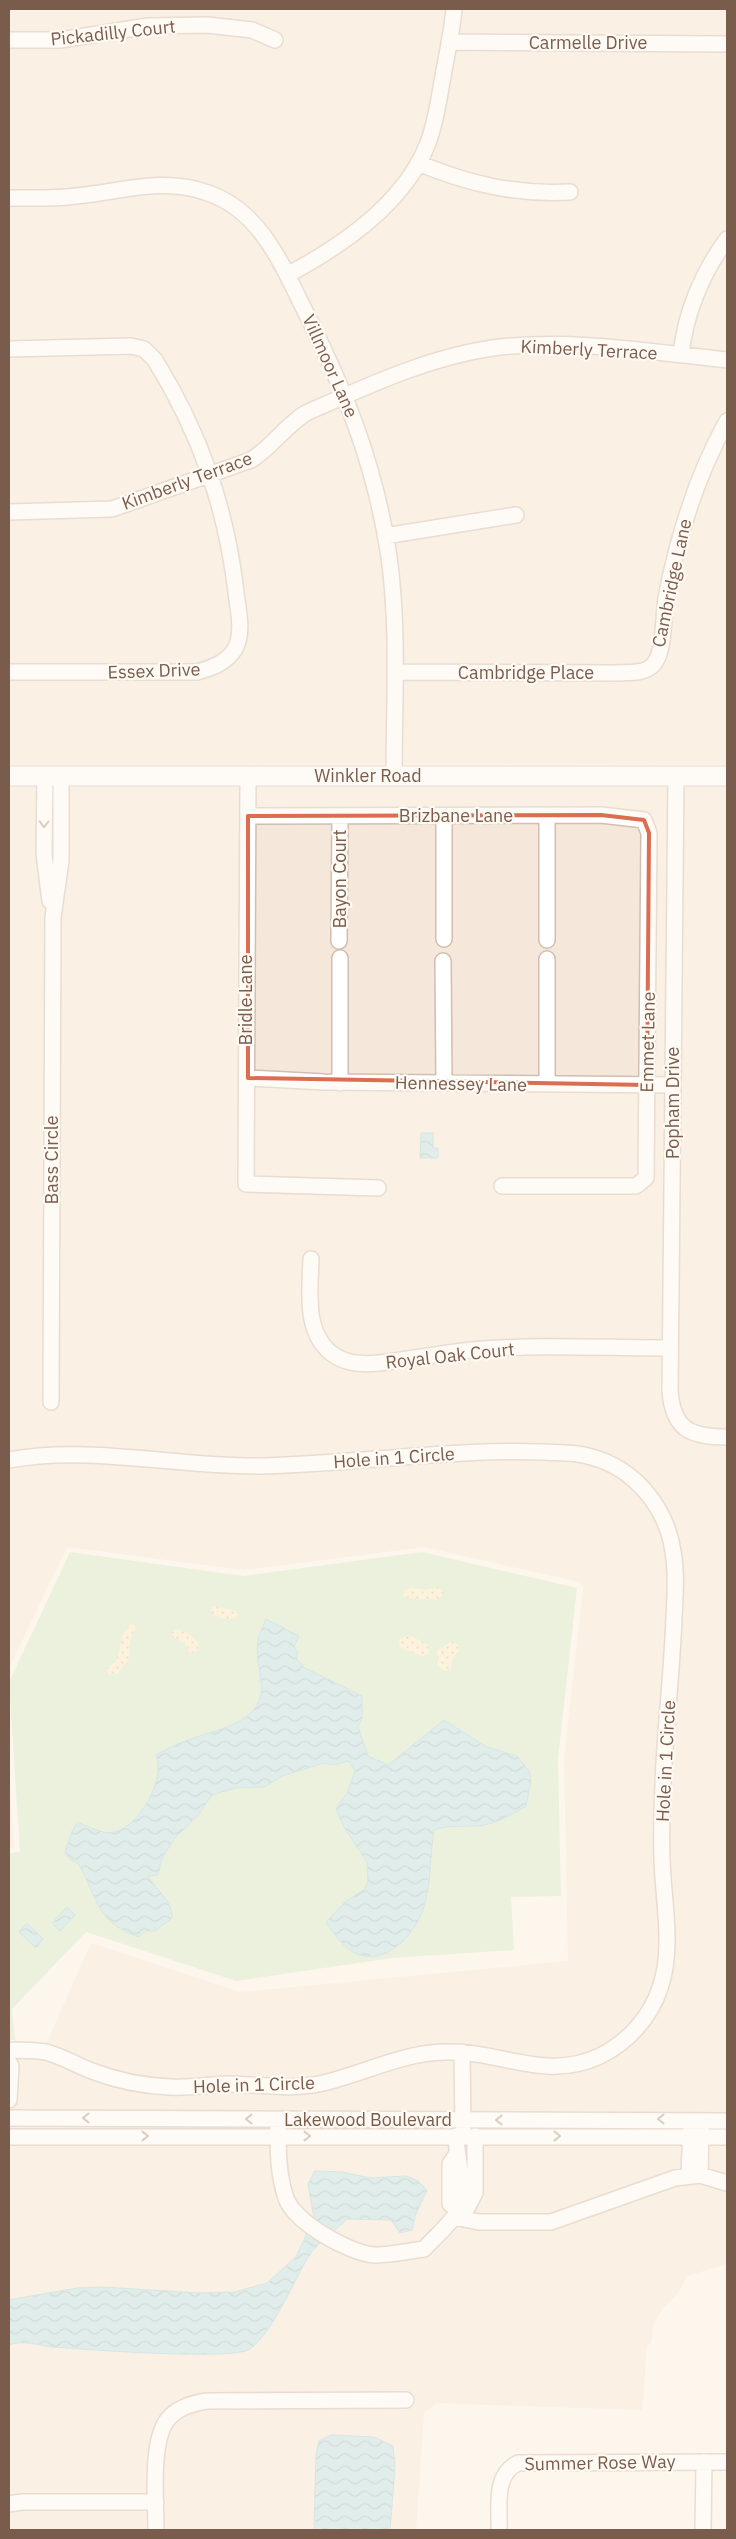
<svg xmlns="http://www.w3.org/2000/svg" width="736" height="2539" font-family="'IBM Plex Sans',sans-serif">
<defs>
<pattern id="sand-dots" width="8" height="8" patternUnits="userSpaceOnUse" patternTransform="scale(1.25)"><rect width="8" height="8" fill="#fcefc7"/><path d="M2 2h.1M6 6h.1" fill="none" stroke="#d1c5a4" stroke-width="1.8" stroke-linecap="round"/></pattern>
<pattern id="water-waves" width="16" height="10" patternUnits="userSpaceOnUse" patternTransform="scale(1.25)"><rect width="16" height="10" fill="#bfe3e8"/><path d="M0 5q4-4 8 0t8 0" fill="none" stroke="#a0bbbe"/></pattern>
</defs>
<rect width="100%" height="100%" fill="#fdf6ec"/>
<!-- residential -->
<path fill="#f5e8da" d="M 9,9 L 727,9 L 727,764 L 9,765 Z
M 9,782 L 727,783 L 727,2264 L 687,2276 L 678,2293 L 662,2309 L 653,2326 L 651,2343 L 647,2346 L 642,2410 L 437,2403 L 424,2413 L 416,2530 L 390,2530 L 395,2467 L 374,2437 L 331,2435 L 319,2441 L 316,2455 L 314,2530 L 9,2530 L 9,2345 L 16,2342 L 50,2347 L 171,2354 L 249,2349 L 274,2318 L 312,2252 L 347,2219 L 391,2220 L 415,2216 L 427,2190 L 406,2176 L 370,2178 L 342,2172 L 315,2171 L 308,2184 L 314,2217 L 296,2257 L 267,2283 L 235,2292 L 200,2293 L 77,2288 L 9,2300 L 9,2058 L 27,2058 L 50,2050 L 45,2047 L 91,1943 L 240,1992 L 568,1961 L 564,1758 L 583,1588 L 579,1582 L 424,1547 L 244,1570 L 67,1547 L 9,1668 Z
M 9,1779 L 14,1847 L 9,1848 Z"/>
<!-- green -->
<path fill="#d8ecc9" d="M 70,1552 L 243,1576 L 422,1552 L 577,1588 L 558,1758 L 561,1896 L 511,1897 L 514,1950 L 393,1958 L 236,1981 L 86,1932 L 12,2009 L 15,2040 L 9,2040 L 9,1853 L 20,1852 L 9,1682 Z"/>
<!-- sand -->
<path fill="url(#sand-dots)" d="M 438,1587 L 444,1593 L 438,1600 C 430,1599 408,1600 403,1596 L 403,1591 L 408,1588 L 426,1590 Z
M 213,1606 L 236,1611 L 238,1616 C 230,1622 216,1619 210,1611 Z
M 132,1624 L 136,1627 L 130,1640 L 129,1659 L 118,1673 L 109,1674 L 106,1669 C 109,1665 113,1666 116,1661 C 122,1650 119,1631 132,1624 Z
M 174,1629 C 183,1629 194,1636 199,1644 L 196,1652 L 190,1653 L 184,1641 L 175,1639 L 172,1632 Z
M 406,1636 L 411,1636 L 428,1645 L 429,1654 L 422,1656 L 400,1647 L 399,1640 Z
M 452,1641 L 458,1645 L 459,1650 L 452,1659 L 451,1669 L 445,1671 L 438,1665 L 437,1651 Z"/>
<!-- water -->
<path fill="url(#water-waves)" stroke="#a5d3da" d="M 421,1133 L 433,1133 L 433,1148 L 438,1148 L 438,1158 L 420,1158 Z
M 266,1619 L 299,1636 L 294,1646 L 297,1651 L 297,1659 L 305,1668 L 362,1696 L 362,1718 L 358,1727 L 368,1756 L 388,1765 L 444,1720 L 487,1747 L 517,1756 L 529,1771 L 531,1780 L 526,1806 C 513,1814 499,1822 484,1825 C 467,1828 451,1824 434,1830 C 430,1856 431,1886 423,1910 C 414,1934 387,1966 357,1954 C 343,1948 334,1934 326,1922 L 345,1902 L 365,1889 L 368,1881 L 367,1862 L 344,1827 L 336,1809 L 348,1791 L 355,1771 L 349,1761 L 333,1765 L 324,1763 L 282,1776 L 264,1787 L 235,1788 L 212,1795 L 199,1814 L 175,1838 L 162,1858 L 158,1875 L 148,1876 C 156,1890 173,1901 172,1918 L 155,1931 L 145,1931 L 139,1937 C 96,1923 98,1898 78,1863 L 70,1860 L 65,1852 L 72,1831 L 78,1822 C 88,1827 104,1835 115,1832 C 140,1825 166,1779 156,1755 C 169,1748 181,1742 194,1738 C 222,1728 266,1721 261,1682 C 258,1652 252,1649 266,1619 Z
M 67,1907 L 75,1915 L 60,1931 L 52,1923 Z
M 27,1923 L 43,1939 L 36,1948 L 19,1932 Z
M 315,2171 L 342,2172 L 370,2178 L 406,2176 L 418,2181 L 427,2190 L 415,2216 L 412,2230 L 400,2233 L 391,2220 L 347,2219 C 336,2230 320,2241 311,2253 C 294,2279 274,2331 250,2349 C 232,2361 83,2349 53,2347 C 39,2346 22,2339 9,2345 L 9,2300 L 77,2288 L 102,2287 L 200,2293 L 235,2292 L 267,2283 L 296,2257 L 314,2218 L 308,2184 Z
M 331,2435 L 374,2437 L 393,2446 L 395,2467 L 390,2530 L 314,2530 L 316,2455 L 319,2441 Z"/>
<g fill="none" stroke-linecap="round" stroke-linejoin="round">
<defs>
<path id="minor" d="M 9,40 L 60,40 L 148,26 L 207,25 L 252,30 L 275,40
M 449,42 L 727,44
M 418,163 C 469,184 516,195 570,192
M 9,198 C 31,198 54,199 76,196 C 120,192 162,177 205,192 C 257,208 279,258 301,303 C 344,388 375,462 389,557 C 399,629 394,703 394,776
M 287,275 C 342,246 405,203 428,143 C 436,122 439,98 443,76 C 447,54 452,31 454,9
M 9,349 L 131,346 L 144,349 L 155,360 C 200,433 226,507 236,592 C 238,610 244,632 235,649 C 226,663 212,668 197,672 L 9,672
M 681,355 C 685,314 702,273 727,239
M 9,512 L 112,509 L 251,460 C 272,447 285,426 306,413 C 367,386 433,355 500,347 C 575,339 652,352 727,360
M 385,536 L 516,515
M 395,672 L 613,673 C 626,672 643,675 653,665 C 665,653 663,615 666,598 C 678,535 696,477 727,421
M 45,776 L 44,854 L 50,901
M 248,776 L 246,1184 L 378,1188
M 676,776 L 670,1391 C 673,1430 691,1437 727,1437
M 547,815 L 547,940
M 248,816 L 601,815 L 644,820 L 649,833 L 646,1178 L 636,1186 L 502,1186
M 444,939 L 444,816
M 339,941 L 340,816
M 547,959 L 547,1084
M 443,961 L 444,1083
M 248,1078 L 324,1082 L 673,1085
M 340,1083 L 340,958
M 311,1259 C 310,1292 303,1337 337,1357 C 358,1369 385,1362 408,1359 C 429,1356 451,1352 472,1350 C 537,1344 605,1348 670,1348
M 51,1402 L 53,917 L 61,861 L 61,776
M 9,1460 C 91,1445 176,1467 259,1466 C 362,1464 463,1446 566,1453 C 588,1454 609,1461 627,1474 C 652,1493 669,1521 673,1552 C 677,1573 675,1596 674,1617 C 672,1673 665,1729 663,1784 C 662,1809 661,1834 662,1859 C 663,1901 674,1948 660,1988 C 650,2018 628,2042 600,2056 C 545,2082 500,2050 445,2052 C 399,2053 362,2075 319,2084 C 288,2090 257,2084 226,2084 C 207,2085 189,2088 170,2087 C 142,2086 115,2080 89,2070 C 75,2064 61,2056 46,2052 C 34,2050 21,2050 9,2050
M 462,2052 L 463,2128
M 9,2062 L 11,2066 L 9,2100
M 9,2118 L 727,2121
M 278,2126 C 278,2150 278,2175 286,2198 C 294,2222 349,2253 374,2255 C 390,2255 408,2251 424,2249 C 433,2239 445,2229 453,2218 C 470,2196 456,2159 456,2136
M 9,2137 L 727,2137
M 689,2175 L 691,2126
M 700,2175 L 701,2127
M 450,2204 L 450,2164 L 456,2155
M 454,2217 L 479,2222 L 551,2222 L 675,2178 L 700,2175 L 727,2183
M 454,2217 L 465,2212 L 475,2193 L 475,2136
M 9,2504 L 22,2502 L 156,2502
M 156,2530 C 156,2502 150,2441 168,2419 C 178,2407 193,2403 207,2401 L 406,2400
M 499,2530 C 500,2507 493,2475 518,2463 L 727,2462
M 703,2530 L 704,2462"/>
<g id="tertiary">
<path id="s1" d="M 9,776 L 727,776"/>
</g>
</defs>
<!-- minor casing -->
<use href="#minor" stroke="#d1beb0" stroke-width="18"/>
<!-- tertiary casing -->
<use href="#tertiary" stroke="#d1beb0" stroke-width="21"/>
<!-- minor -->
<use href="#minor" stroke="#fff" stroke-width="15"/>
<!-- tertiary -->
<use href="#tertiary" stroke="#fff" stroke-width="19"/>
</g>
<!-- one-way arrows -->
<defs><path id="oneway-chevron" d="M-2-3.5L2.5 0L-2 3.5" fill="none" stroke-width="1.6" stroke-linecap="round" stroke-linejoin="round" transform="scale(1.25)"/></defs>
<g stroke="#af9d94">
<use href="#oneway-chevron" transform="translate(44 824) rotate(91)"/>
<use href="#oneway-chevron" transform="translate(86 2118) rotate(-180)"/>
<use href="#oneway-chevron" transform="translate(249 2119) rotate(-180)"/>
<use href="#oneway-chevron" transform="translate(661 2119) rotate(180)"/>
<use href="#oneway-chevron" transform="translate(499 2120) rotate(-180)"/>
<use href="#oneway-chevron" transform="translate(145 2136)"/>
<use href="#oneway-chevron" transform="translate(307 2136)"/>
<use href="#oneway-chevron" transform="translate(557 2136)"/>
</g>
<!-- marked area -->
<path d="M0 0H736V2539H0ZM 601,815 L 644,820 L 649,833 L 647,1085 L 248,1078 L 248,816 Z" fill="#fdf6ec" fill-opacity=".55" fill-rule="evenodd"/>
<path fill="none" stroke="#dc6d51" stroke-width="4" stroke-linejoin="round" d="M 601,815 L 644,820 L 649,833 L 647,1085 L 248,1078 L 248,816 Z"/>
<g text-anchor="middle" stroke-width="4.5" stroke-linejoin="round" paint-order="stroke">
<!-- street labels -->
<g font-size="18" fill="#7a5c4d" stroke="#fffaf3">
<text transform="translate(113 33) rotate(-6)" y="6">Pickadilly Court</text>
<text x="588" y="49">Carmelle Drive</text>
<text transform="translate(589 350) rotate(3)" y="6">Kimberly Terrace</text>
<text transform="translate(330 366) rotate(66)" y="6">Villmoor Lane</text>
<text transform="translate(187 481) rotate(-20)" y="6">Kimberly Terrace</text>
<text transform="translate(672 583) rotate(-78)" y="6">Cambridge Lane</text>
<text transform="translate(154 671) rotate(-2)" y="6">Essex Drive</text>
<text x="526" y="679">Cambridge Place</text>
<text dy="6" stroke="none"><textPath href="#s1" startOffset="359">Winkler Road</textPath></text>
<text x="456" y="822">Brizbane Lane</text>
<text transform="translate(340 879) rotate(-90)" y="6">Bayon Court</text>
<text transform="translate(246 1000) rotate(-90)" y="6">Bridle Lane</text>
<text transform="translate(648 1042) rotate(-89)" y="6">Emmet Lane</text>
<text transform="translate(461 1084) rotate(1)" y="6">Hennessey Lane</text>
<text transform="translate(673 1103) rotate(-90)" y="6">Popham Drive</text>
<text transform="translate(52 1160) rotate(-90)" y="6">Bass Circle</text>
<text transform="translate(450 1356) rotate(-6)" y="6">Royal Oak Court</text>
<text transform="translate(394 1458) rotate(-4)" y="6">Hole in 1 Circle</text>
<text transform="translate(666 1761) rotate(-87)" y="6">Hole in 1 Circle</text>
<text transform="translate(254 2085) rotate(-2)" y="6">Hole in 1 Circle</text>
<text x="368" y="2126">Lakewood Boulevard</text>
<text transform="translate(600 2463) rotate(-1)" y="6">Summer Rose Way</text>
</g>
</g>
<!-- border -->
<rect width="736" height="2539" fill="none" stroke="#7a5c4d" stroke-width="20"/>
</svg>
